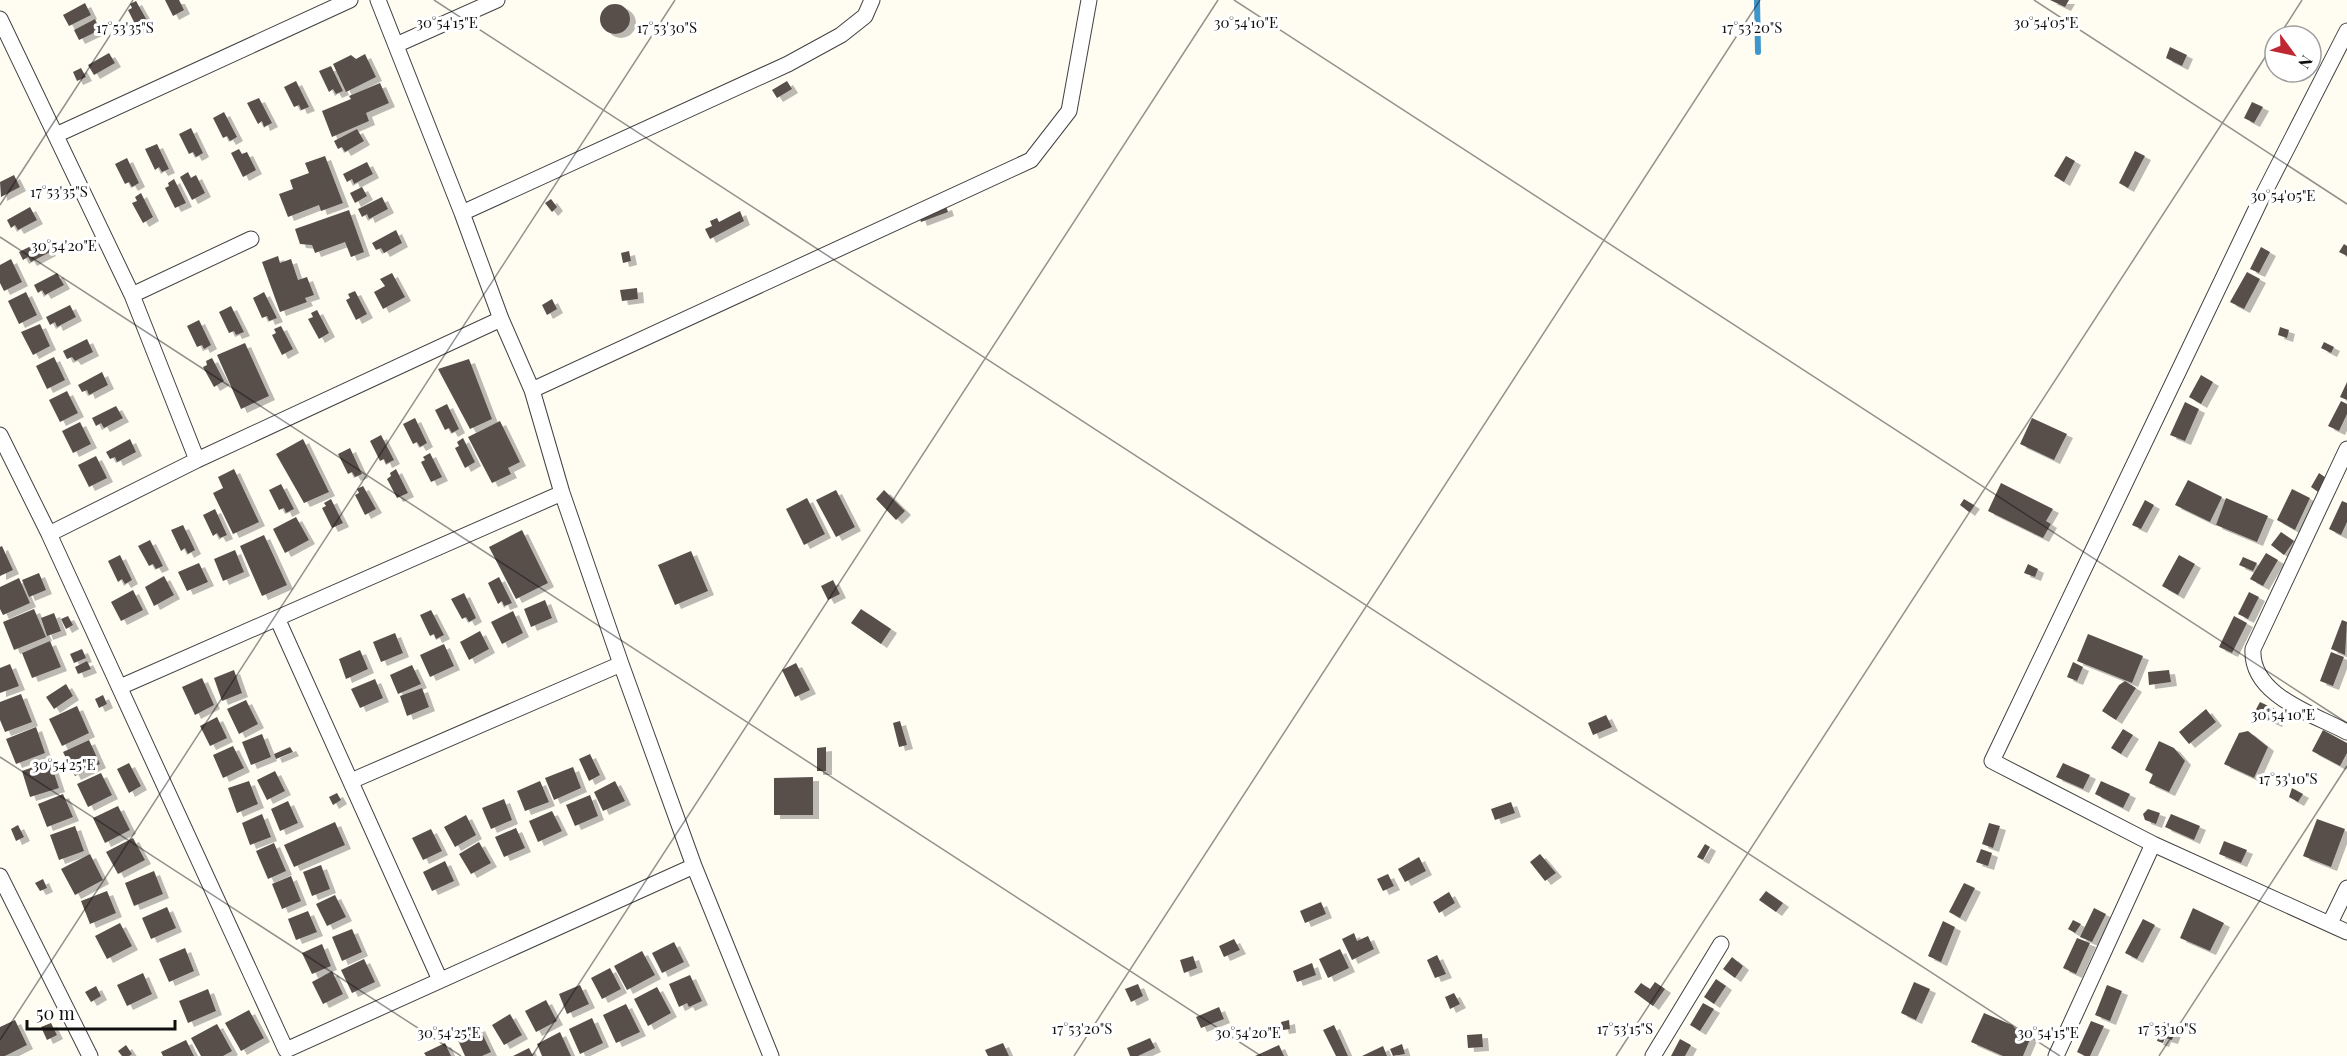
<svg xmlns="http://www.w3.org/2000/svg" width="2347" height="1056" font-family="'Playfair Display',serif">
<defs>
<filter id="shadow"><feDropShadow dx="6" dy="4" stdDeviation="0" flood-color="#0004"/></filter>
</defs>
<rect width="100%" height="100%" fill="#fffcf2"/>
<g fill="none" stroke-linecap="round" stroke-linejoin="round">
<!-- stream -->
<path stroke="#3e97cc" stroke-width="6" d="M 1757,0 L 1758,52"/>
</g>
<!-- building -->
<path fill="#58504c" filter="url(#shadow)" d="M 165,0 L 179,0 L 184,10 L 173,16 Z
M 2050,0 L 2069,0 L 2065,7 Z
M 136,1 L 149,24 L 138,30 L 128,10 L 132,8 L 130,4 Z
M 85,3 L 91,15 L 69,26 L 63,15 Z
M600 19a15 15 0 1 1 30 0a15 15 0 1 1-30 0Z
M 95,19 L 100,30 L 79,40 L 74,30 Z
M 2170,47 L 2187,55 L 2182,66 L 2166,58 Z
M 109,53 L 115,63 L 94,75 L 88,65 Z
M 365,54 L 376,77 L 346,92 L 333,64 L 351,55 L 356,59 Z
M 331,66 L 343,91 L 336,94 L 333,89 L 329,92 L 319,71 Z
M 81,68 L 86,77 L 77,81 L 73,72 Z
M 296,81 L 309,107 L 301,110 L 299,105 L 294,107 L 284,87 Z
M 787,81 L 792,89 L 777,98 L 772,90 Z
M 380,83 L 389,103 L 366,113 L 369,121 L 332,137 L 322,111 L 351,99 L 349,96 Z
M 259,98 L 272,123 L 264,127 L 262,121 L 258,124 L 247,103 Z
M 2252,102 L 2263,107 L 2254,123 L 2244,118 Z
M 224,112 L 237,137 L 230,141 L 227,136 L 223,138 L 213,118 Z
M 191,128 L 203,153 L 196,157 L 193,152 L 189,154 L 179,134 Z
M 357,129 L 364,141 L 345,152 L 342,147 L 338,149 L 334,141 Z
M 157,144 L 169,169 L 162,172 L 159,167 L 155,170 L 145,149 Z
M 239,149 L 242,154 L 247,152 L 256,170 L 243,177 L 231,153 Z
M 2135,151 L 2145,156 L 2128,188 L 2119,183 Z
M 325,156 L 343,203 L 321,211 L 319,205 L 288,217 L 279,194 L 293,189 L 290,180 L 309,173 L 305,163 Z
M 2066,156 L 2075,161 L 2064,182 L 2054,176 Z
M 127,158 L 139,183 L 132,187 L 129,182 L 125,184 L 115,164 Z
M 367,162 L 373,174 L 354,184 L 352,179 L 347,182 L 343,174 Z
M 188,172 L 191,178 L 196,175 L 205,193 L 192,200 L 180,177 Z
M 14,175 L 20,187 L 1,197 L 0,182 Z
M 174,179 L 186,203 L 175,208 L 165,188 L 169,186 L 168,183 Z
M 362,187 L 367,196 L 355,203 L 350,193 Z
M 141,193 L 153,217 L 143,223 L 132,203 L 137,201 L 135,197 Z
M 382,197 L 388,209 L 369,219 L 367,214 L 362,217 L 358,209 Z
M 551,199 L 557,207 L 552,212 L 545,203 Z
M 946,206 L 948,212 L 921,222 L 919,216 Z
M 30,207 L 37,220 L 18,230 L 15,225 L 11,228 L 7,220 Z
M 349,210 L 364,252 L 351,257 L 345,242 L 315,253 L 312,245 L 300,244 L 295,229 Z
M 740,211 L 744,221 L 710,239 L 705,229 L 712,226 L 710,221 L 717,218 L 719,222 Z
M 396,230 L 402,243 L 384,253 L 381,248 L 376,250 L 372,243 Z
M 43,240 L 50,252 L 31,262 L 28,257 L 23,260 L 19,252 Z
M 2344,244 L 2347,246 L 2347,256 L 2339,252 Z
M 2261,247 L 2270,252 L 2259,273 L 2250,269 Z
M 629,251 L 631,261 L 623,263 L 621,253 Z
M 278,256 L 280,263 L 291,259 L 298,280 L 307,277 L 314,295 L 305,298 L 307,302 L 280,312 L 262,262 Z
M 11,259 L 22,282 L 4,291 L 0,283 L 0,265 Z
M 2247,272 L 2260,279 L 2244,309 L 2230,302 Z
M 57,273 L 64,285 L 45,295 L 42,290 L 38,293 L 34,285 Z
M 392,273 L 405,297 L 383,309 L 374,292 L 385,286 L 380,279 Z
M 637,288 L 638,299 L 622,301 L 620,290 Z
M 355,291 L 367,314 L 356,320 L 346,300 L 350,298 L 348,294 Z
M 26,292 L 37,315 L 19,324 L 8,301 Z
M 264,292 L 277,318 L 269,321 L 267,316 L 262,318 L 253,298 Z
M 552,299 L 557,309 L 547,315 L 542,305 Z
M 70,305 L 76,317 L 57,327 L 55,322 L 50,325 L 46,317 Z
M 231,306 L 244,332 L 236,335 L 234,331 L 229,333 L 219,312 Z
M 317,310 L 329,333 L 319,339 L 308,319 L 313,317 L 311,313 Z
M 199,320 L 211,345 L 204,349 L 202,345 L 197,347 L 187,326 Z
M 40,324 L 50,346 L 33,355 L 21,332 Z
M 281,326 L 293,349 L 282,355 L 272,335 L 276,333 L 274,329 Z
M 2280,327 L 2289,330 L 2287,338 L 2278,335 Z
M 87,339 L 93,352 L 75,361 L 72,357 L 67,359 L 63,351 Z
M 2324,342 L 2334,347 L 2331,353 L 2321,348 Z
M 245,343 L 269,396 L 241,409 L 217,355 Z
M 54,357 L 65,380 L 47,389 L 36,366 Z
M 212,358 L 224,381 L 214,387 L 203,367 L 207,365 L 206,361 Z
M 469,359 L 492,419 L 470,429 L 438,369 Z
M 102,372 L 108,385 L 89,395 L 87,390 L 82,392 L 78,385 Z
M 2201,375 L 2213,382 L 2201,404 L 2189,397 Z
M 2347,382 L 2347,400 L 2340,397 Z
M 67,391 L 78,413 L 60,422 L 49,400 Z
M 2341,401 L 2347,404 L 2347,414 L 2339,431 L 2328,426 Z
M 2185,402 L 2199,409 L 2185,441 L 2170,435 Z
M 447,404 L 459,429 L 452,433 L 449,428 L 445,430 L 435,410 Z
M 116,406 L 123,418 L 104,428 L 101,423 L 96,426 L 92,418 Z
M 415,418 L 427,443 L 420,447 L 417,442 L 413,444 L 403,424 Z
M 2032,418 L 2067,434 L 2054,460 L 2020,444 Z
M 500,421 L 520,462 L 508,468 L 511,474 L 492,483 L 468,437 Z
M 80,422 L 91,444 L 73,453 L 62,431 Z
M 381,435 L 394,460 L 386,464 L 384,459 L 380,461 L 370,441 Z
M 463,438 L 475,462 L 465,468 L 455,448 L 459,446 L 457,442 Z
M 130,439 L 136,452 L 117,462 L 115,457 L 110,459 L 106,452 Z
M 303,439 L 329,492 L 304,503 L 276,454 Z
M 350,448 L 362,474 L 355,477 L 352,472 L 348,474 L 338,454 Z
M 430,453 L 442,477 L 431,482 L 421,462 L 425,460 L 423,457 Z
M 96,456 L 107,478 L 89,487 L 78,465 Z
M 234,469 L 259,522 L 233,534 L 213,493 L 223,488 L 218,477 Z
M 396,469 L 408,493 L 397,498 L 387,479 L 391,476 L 390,473 Z
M 2319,473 L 2329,480 L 2321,494 L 2311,487 Z
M 2188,480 L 2222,497 L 2210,522 L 2175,505 Z
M 2001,483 L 2053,509 L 2046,521 L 2051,524 L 2043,538 L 1988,511 Z
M 281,484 L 294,509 L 286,513 L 284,508 L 279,510 L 269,490 Z
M 363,486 L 376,509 L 365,515 L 355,495 L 359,493 L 357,489 Z
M 2292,489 L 2310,498 L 2295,530 L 2277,520 Z
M 836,490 L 855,527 L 836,537 L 816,500 Z
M 884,490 L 905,511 L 896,520 L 876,499 Z
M 807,498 L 825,534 L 804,545 L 786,509 Z
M 2226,498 L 2268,516 L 2257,542 L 2216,525 Z
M 331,499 L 343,523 L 332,528 L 322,508 L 326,506 L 324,503 Z
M 1964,499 L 1974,505 L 1969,512 L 1960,505 Z
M 2145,500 L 2154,505 L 2141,529 L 2132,525 Z
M 2342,501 L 2347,503 L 2347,522 L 2341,535 L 2329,529 Z
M 215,509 L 227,535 L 220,538 L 217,533 L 213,536 L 203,515 Z
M 296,517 L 309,540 L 285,553 L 273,529 Z
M 183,525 L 195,550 L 188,554 L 185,548 L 181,551 L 171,530 Z
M 522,530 L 548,583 L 516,599 L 489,547 Z
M 2281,532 L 2294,541 L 2284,555 L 2271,545 Z
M 264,535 L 287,585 L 262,596 L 240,546 Z
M 150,540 L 163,566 L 156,569 L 153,564 L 149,566 L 138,546 Z
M 2,546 L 13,570 L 0,576 L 0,547 Z
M 235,550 L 244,572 L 223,581 L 214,559 Z
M 691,551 L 708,591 L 675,605 L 658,565 Z
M 2266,553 L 2278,560 L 2263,586 L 2250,579 Z
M 120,555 L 132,580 L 125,584 L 122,579 L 118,582 L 108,561 Z
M 2179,555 L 2195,564 L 2178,595 L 2162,586 Z
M 2243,557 L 2257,563 L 2253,571 L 2239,565 Z
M 199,563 L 208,582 L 187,591 L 178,572 Z
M 2028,564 L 2038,569 L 2035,577 L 2024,573 Z
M 39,573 L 46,590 L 29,597 L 22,580 Z
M 164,576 L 174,595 L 154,606 L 145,587 Z
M 499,577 L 512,603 L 504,606 L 502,601 L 498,604 L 488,583 Z
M 19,578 L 30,603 L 3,615 L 0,609 L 0,587 Z
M 833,580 L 840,594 L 828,600 L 821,586 Z
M 133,590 L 143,610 L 121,621 L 111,602 Z
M 2249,592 L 2259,597 L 2248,619 L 2238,614 Z
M 464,593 L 476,618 L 469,622 L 466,617 L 462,619 L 451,599 Z
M 545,600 L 552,618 L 531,627 L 524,609 Z
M 34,609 L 46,637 L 14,650 L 3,622 Z
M 861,609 L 891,629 L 881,644 L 851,623 Z
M 431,610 L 444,635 L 436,639 L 434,634 L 430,636 L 420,615 Z
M 513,611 L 523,633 L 502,644 L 491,622 Z
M 54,613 L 61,631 L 47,636 L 41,618 Z
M 68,616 L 73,625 L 66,629 L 61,619 Z
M 2234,616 L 2247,623 L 2232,653 L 2219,647 Z
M 2342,620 L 2347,622 L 2345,655 L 2331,649 Z
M 480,631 L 489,649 L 469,660 L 460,642 Z
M 395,633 L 403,653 L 381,662 L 373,642 Z
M 2088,634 L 2143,656 L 2132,683 L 2077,661 Z
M 50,641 L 61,667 L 32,678 L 22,653 Z
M 444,644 L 454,666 L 430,677 L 420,655 Z
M 82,649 L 86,658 L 74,663 L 70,654 Z
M 360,650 L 368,669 L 346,679 L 339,659 Z
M 2331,652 L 2344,657 L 2333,686 L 2320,681 Z
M 87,661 L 91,669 L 78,674 L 75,667 Z
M 2073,662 L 2083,667 L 2077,681 L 2067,677 Z
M 796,663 L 810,690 L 795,697 L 782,670 Z
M 10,664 L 19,686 L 0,693 L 0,668 Z
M 412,665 L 421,684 L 398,694 L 390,675 Z
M 234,670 L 242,693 L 222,701 L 214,678 Z
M 2169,670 L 2171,682 L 2149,685 L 2148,672 Z
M 202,678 L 214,705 L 195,715 L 182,687 Z
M 375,679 L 383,698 L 360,708 L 351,689 Z
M 2125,681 L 2136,688 L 2116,720 L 2102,711 L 2119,685 Z
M 66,684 L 73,696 L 54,709 L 46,697 Z
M 422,688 L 429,707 L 407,716 L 400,696 Z
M 21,694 L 32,722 L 5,732 L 0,720 L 0,702 Z
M 103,695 L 107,704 L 99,708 L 95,699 Z
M 246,700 L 258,724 L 239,734 L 227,709 Z
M 2260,702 L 2281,712 L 2276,723 L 2254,713 Z
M 77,706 L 89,733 L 62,746 L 49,719 Z
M 2206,709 L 2216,722 L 2189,744 L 2179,732 Z
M 1606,715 L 1612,727 L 1593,735 L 1588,723 Z
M 217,717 L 227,738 L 210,746 L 200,726 Z
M 900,721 L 907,745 L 899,747 L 893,723 Z
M 36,727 L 45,753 L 16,764 L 6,739 Z
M 2123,729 L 2133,735 L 2121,754 L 2111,748 Z
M 2323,730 L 2347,743 L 2347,753 L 2340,766 L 2312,751 Z
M 2248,731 L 2268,747 L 2254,778 L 2224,764 L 2239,733 Z
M 262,734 L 271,757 L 251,765 L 242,742 Z
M 89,740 L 100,764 L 75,776 L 63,752 Z
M 2159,741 L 2174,748 L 2185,761 L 2169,792 L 2149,783 L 2153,774 L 2145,770 Z
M 233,746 L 244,768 L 223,778 L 213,755 Z
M 290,747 L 293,752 L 276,759 L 274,754 Z
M 826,747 L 826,771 L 817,771 L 817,748 Z
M 590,754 L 600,775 L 589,781 L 579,759 Z
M 50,761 L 59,788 L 30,797 L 22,771 Z
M 129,763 L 141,786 L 129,793 L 117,769 Z
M 2063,763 L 2090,775 L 2083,789 L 2056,777 Z
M 573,767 L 581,788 L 554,800 L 545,778 Z
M 275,771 L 285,791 L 267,800 L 257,780 Z
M 101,773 L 112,795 L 88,807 L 77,784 Z
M 813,777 L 813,815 L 774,815 L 774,778 Z
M 249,781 L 258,804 L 237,813 L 228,788 Z
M 540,781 L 549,802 L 525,811 L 517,791 Z
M 615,781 L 625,801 L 603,811 L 594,792 Z
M 2101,781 L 2130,794 L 2123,808 L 2095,794 Z
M 2292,788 L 2303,794 L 2298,802 L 2289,797 Z
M 337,793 L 341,800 L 333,805 L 329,797 Z
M 63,794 L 73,817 L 47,827 L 38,804 Z
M 590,795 L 598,816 L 575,826 L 566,805 Z
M 504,799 L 512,820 L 491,829 L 482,808 Z
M 288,801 L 298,823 L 280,831 L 271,809 Z
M 1511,802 L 1515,813 L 1495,820 L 1491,809 Z
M 118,806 L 130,830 L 105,843 L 93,818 Z
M 2148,809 L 2160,813 L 2156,824 L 2145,820 L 2143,814 Z
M 552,811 L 562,831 L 538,842 L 529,821 Z
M 262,814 L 271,837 L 250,845 L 242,823 Z
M 2171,814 L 2200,826 L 2194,840 L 2165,827 Z
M 466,815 L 476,835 L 455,847 L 444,827 Z
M 2317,819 L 2345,829 L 2331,867 L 2303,856 Z
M 335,822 L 345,845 L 294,867 L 284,845 Z
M 1989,823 L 2000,826 L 1993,848 L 1982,844 Z
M 18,825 L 24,837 L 16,841 L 11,829 Z
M 75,826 L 84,851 L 59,860 L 50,835 Z
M 516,828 L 525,848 L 504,857 L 495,837 Z
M 431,829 L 442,851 L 423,860 L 412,838 Z
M 133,838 L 145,860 L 118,874 L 106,852 Z
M 2224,841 L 2247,850 L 2241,863 L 2219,854 Z
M 479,842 L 491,863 L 471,874 L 459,854 Z
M 274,843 L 286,871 L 268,879 L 256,851 Z
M 1705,844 L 1710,847 L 1703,860 L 1697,857 Z
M 1981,849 L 1992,853 L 1988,866 L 1976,862 Z
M 90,854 L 103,880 L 75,895 L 61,869 Z
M 1540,854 L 1556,873 L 1545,881 L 1530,862 Z
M 1419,857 L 1426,871 L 1405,882 L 1398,869 Z
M 445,861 L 454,881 L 432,891 L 423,872 Z
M 321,865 L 330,889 L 312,896 L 303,872 Z
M 154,871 L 163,894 L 134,906 L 125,883 Z
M 1388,874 L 1394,886 L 1383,891 L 1377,879 Z
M 291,876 L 301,901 L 282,909 L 272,884 Z
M 43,879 L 47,888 L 40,891 L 35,883 Z
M 1964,883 L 1975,888 L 1960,918 L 1949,912 Z
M 107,891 L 116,913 L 90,924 L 81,901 Z
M 1766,891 L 1783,903 L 1776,912 L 1759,900 Z
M 1449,892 L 1455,903 L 1439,913 L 1433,902 Z
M 335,895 L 346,917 L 327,926 L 316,904 Z
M 1321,902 L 1326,914 L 1305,923 L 1300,911 Z
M 167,907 L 176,928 L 151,939 L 142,918 Z
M 2094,908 L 2106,914 L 2092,942 L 2080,937 Z
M 2193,908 L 2224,923 L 2210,951 L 2180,938 Z
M 308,911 L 317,932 L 296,940 L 288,919 Z
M 2143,919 L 2155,925 L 2137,959 L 2125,953 Z
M 2073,920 L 2081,924 L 2075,933 L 2068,929 Z
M 1943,921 L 1955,927 L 1941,962 L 1928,956 Z
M 120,923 L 132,946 L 107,959 L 95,936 Z
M 352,929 L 362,952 L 342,961 L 332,937 Z
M 1354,933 L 1357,941 L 1368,936 L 1374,949 L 1352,960 L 1342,939 Z
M 2077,938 L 2090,943 L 2076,974 L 2063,968 Z
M 1234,939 L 1240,950 L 1224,957 L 1219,946 Z
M 674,942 L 684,962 L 662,973 L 652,953 Z
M 322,944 L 331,966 L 312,974 L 302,953 Z
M 185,948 L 194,971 L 169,982 L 159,959 Z
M 1340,949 L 1349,968 L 1328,978 L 1319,959 Z
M 642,951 L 655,975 L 627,990 L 614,966 Z
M 1437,955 L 1446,974 L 1435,978 L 1427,960 Z
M 1193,956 L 1197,968 L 1184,973 L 1180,960 Z
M 1732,957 L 1743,966 L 1735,978 L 1723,969 Z
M 364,959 L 375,982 L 352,993 L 341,970 Z
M 1312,963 L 1316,975 L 1297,982 L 1293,971 Z
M 610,968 L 621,989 L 602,999 L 591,978 Z
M 332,971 L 343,994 L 323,1004 L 312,982 Z
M 143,973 L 152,994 L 127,1006 L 117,985 Z
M 690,975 L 702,1001 L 689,1007 L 687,1003 L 679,1007 L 669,984 Z
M 1716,979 L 1726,986 L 1714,1004 L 1704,997 Z
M 1655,982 L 1665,989 L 1653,1006 L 1634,992 L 1641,983 L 1650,989 Z
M 1914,982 L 1930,989 L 1916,1020 L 1901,1013 Z
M 1138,984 L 1143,996 L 1131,1002 L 1125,989 Z
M 580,985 L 589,1004 L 567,1014 L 559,994 Z
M 2107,985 L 2122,991 L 2110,1021 L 2095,1015 Z
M 96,986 L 101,996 L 91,1002 L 85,992 Z
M 657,987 L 671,1013 L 648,1026 L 634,999 Z
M 208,989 L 216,1011 L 188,1023 L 179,1001 Z
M 1454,993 L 1460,1004 L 1450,1009 L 1445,997 Z
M 546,1000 L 557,1021 L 536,1032 L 525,1011 Z
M 1703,1003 L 1714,1009 L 1700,1031 L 1690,1025 Z
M 626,1004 L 640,1032 L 616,1043 L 603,1015 Z
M 1219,1007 L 1224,1019 L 1201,1028 L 1196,1017 Z
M 249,1010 L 264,1038 L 241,1051 L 225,1023 Z
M 1984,1013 L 2012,1025 L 2020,1033 L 2031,1037 L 2023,1056 L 2003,1056 L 1971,1042 Z
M 510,1014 L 522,1035 L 504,1045 L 492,1025 Z
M 592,1018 L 603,1043 L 580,1054 L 569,1029 Z
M 15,1020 L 27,1045 L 5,1056 L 0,1056 L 0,1027 Z
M 1289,1020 L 1290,1029 L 1283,1030 L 1281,1022 Z
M 2091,1021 L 2104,1026 L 2090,1056 L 2085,1056 L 2077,1052 Z
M 2164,1022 L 2177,1027 L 2172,1040 L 2165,1038 L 2163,1043 L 2157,1041 Z
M 51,1023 L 57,1035 L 47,1040 L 41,1027 Z
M 217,1024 L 232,1051 L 223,1056 L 201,1056 L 191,1038 Z
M 1334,1025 L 1348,1056 L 1336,1056 L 1323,1030 Z
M 479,1027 L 491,1052 L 482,1056 L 465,1056 L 457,1038 Z
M 560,1032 L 571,1056 L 542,1056 L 537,1044 Z
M 1482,1034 L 1483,1047 L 1468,1048 L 1467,1035 Z
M 1150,1038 L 1155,1048 L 1138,1056 L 1130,1056 L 1127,1048 Z
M 1680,1039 L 1691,1045 L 1685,1056 L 1671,1056 Z
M 186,1040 L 194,1056 L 163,1056 L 161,1052 Z
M 445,1043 L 451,1056 L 426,1056 L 424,1053 Z
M 1003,1043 L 1009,1056 L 988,1056 L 985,1050 Z
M 1402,1044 L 1405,1054 L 1393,1056 L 1390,1049 Z
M 126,1045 L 132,1054 L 129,1056 L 122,1056 L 118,1051 Z
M 1279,1045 L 1284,1056 L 1255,1056 Z
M 1383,1046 L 1387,1056 L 1362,1056 Z
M 529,1048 L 533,1056 L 513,1056 Z"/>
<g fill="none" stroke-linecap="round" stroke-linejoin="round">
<defs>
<path id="minor" d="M 378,0 L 462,213 L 501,319 L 532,390 L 562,493 L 621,664 L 694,866 L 771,1056
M 0,19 L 132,295 L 197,460
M 2347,31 L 2260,201 L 1992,761 L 2153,844 L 2347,932
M 396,45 L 497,0
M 56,135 L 350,0
M 462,213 L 788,64 L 841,35 L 865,16 L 872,0
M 132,295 L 251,239
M 532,390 L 1031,160 L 1069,111 L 1089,0
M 0,435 L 49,534 L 286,1050 L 694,866
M 2347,449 L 2253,649 C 2250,695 2313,714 2347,732
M 49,534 L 197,460 L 501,319
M 277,618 L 440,980
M 120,687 L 562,493
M 351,781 L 621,664
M 0,876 L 90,1056
M 2330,923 L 2347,888
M 1653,1056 L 1721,944
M 2056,1056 L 2153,844"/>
</defs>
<!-- minor casing -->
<use href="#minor" stroke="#424242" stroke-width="17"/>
<!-- minor -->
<use href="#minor" stroke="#fff" stroke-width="15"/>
</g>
<!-- ticks -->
<path fill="none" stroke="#0f0f0f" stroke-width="1.5" stroke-opacity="0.45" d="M 434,0 L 2060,1056M 1234,0 L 2347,723M 2034,0 L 2347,204M 2279,36 L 2302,0M 0,205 L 133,0M 0,237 L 1261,1056M 0,757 L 461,1056M 0,1040 L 675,0M 532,1056 L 1218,0M 1074,1056 L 1760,0M 1616,1056 L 2275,42M 2159,1056 L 2347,766"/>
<g font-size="15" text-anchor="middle" fill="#0f0f0f" stroke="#fff" stroke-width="6" stroke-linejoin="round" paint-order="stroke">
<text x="2046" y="28">30°54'05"E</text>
<text x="1246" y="28">30°54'10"E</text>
<text x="447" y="28">30°54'15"E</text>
<text x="125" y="33">17°53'35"S</text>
<text x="667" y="33">17°53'30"S</text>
<text x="1752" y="33">17°53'20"S</text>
<text x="59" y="197">17°53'35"S</text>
<text x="2283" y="201">30°54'05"E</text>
<text x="64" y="251">30°54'20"E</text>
<text x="2283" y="720">30°54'10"E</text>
<text x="64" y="770">30°54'25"E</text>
<text x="2288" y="784">17°53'10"S</text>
<text x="1082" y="1034">17°53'20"S</text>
<text x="1625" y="1034">17°53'15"S</text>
<text x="2167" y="1034">17°53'10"S</text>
<text x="449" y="1038">30°54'25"E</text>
<text x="1248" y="1038">30°54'20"E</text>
<text x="2048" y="1038">30°54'15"E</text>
</g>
<!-- north arrow -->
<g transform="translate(2293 54) rotate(123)"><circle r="28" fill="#ffffff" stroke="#9f9f9f" stroke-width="1.5"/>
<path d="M0-4.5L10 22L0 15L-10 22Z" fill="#bf2832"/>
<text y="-9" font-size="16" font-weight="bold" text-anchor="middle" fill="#0f0f0f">N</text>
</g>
<!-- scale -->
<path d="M27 1020v9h148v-9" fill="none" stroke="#0f0f0f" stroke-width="3"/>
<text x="36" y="1020" font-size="18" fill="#0f0f0f" stroke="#ffffff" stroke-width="4.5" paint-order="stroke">50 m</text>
</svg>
